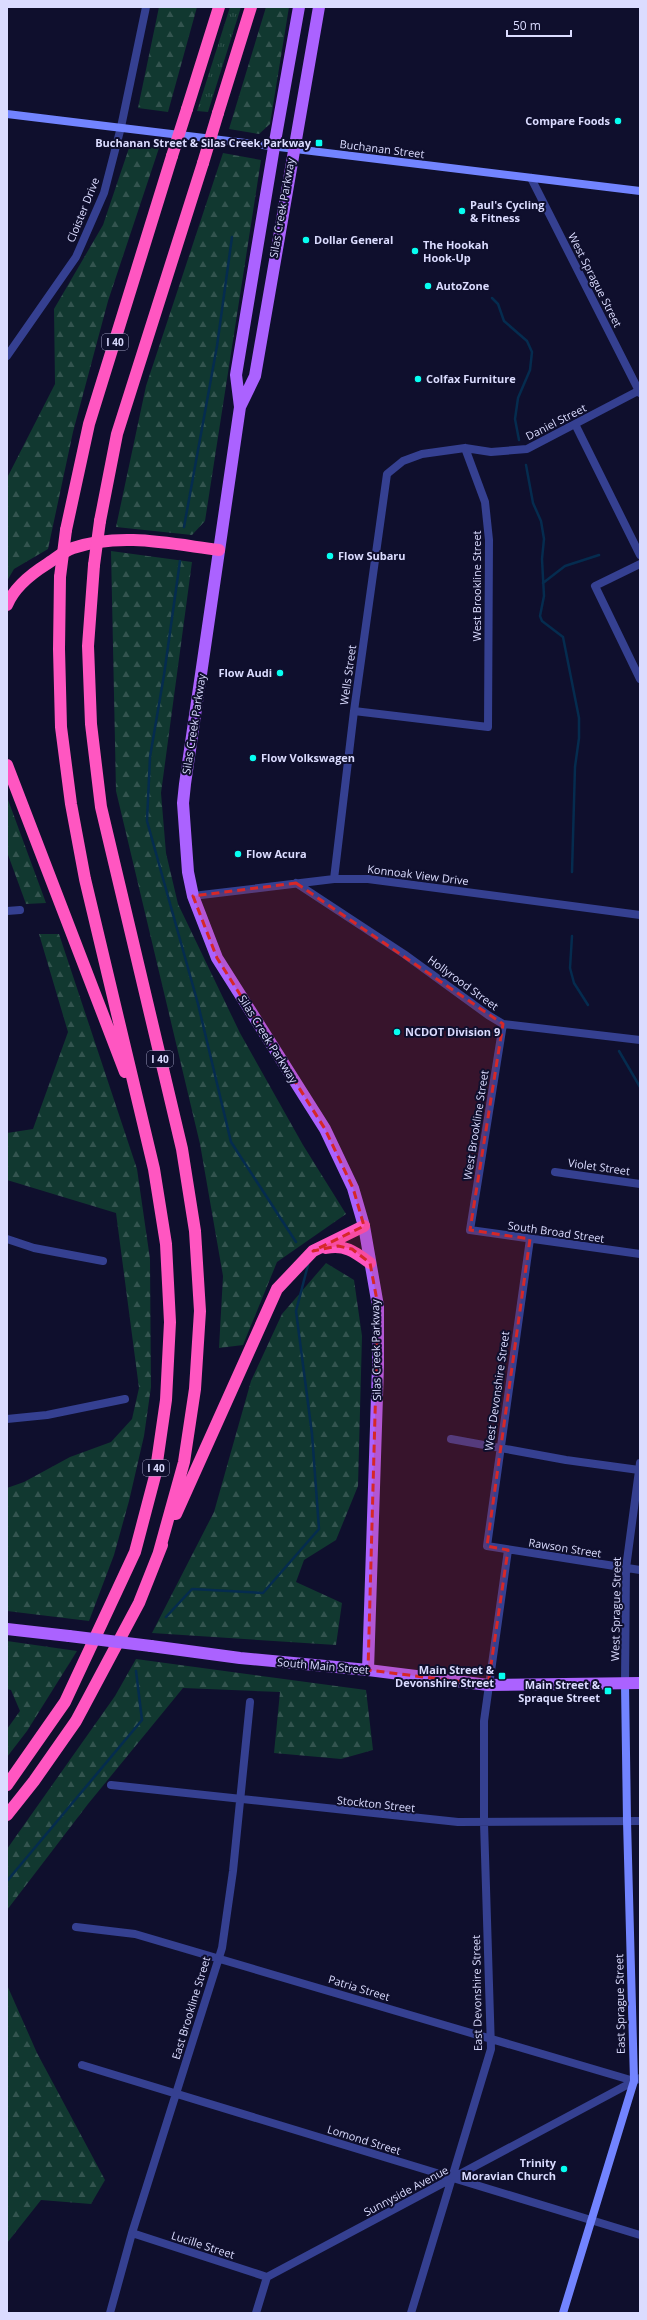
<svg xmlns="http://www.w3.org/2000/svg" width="647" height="2320" font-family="'Open Sans',sans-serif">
<defs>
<pattern id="grass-tufts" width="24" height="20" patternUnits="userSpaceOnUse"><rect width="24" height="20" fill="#113830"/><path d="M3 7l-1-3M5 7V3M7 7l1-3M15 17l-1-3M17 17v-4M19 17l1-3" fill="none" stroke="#33544f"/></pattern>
<pattern id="forest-firs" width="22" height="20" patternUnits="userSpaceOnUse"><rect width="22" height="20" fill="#113830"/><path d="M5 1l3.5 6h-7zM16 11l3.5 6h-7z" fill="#33544f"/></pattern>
</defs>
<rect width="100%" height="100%" fill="#0f0f2d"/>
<!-- grass -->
<path fill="url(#grass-tufts)" d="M 230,7 L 241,7 L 208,112 L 197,111 Z"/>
<!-- forest -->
<path fill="url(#forest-firs)" d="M 159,7 L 197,7 L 168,112 L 138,108 Z
M 266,7 L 289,7 L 270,124 L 259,134 L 229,129 Z
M 130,145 L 159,148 L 108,301 L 73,432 L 48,549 L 14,569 L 7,581 L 7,478 L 55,384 L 54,309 L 103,225 Z
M 223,153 L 261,160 L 205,521 L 192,535 L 116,527 L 146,386 Z
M 111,551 L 192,562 L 161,793 L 166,853 L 178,904 L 240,1033 L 303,1145 L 346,1214 L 277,1262 L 243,1345 L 219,1348 L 223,1276 L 200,1144 L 116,791 Z
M 7,797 L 46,903 L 26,904 L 7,852 Z
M 39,934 L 59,934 L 137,1169 L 150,1259 L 151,1387 L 144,1436 L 129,1501 L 114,1555 L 89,1621 L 7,1611 L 7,1488 L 24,1482 L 70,1457 L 111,1442 L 132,1419 L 139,1388 L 116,1213 L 7,1180 L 7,1133 L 33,1129 L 68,1032 Z
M 326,1263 L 354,1280 L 362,1336 L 358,1486 L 336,1540 L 304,1560 L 296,1582 L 342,1603 L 336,1645 L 152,1633 L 214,1512 L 251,1381 L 282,1314 Z
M 7,1641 L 77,1651 L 27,1731 L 7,1757 L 7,1729 L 20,1711 L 11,1690 L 7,1689 Z
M 136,1659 L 366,1690 L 373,1750 L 341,1759 L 274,1753 L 280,1692 L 183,1688 L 88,1804 L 7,1910 L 7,1849 L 115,1696 Z
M 7,1985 L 37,2053 L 105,2180 L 91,2204 L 41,2200 L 7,2243 Z"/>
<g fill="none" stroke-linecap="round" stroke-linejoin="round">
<!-- stream -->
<path stroke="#052c4f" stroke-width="2.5" d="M 492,298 L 498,304 L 504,321 L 527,341 L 532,352 L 530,370 L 518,398 L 515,419 L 519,440
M 526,465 L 533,503 L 541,521 L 544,539 L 542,559 L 544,596 L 540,616 L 542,621 L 563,637 L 579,718 L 579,738 L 575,767 L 572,872
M 184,527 L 217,346 L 232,237
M 180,561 L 164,675 L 150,757 L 147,821 L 198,1004 L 231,1142 L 296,1242
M 543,583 L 565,566 L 599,555
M 572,936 L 570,968 L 574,983 L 588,1005
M 619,1051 L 640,1087
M 166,1617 L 192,1589 L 263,1593 L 319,1529 L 312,1434 L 296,1311 L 308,1265
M 7,1881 L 142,1720 L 136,1671"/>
<!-- street -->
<path stroke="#354091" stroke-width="8" d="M 531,178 L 640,393
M 7,356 L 76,257 L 104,193 L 121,127 L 146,7
M 575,424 L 640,555
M 640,564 L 595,586 L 640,679
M 354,711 L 488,727 L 489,540 L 485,502 L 465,448
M 334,879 L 354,711 L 387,474 L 403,461 L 422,454 L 465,448 L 491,452 L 527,449 L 640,390
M 296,883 L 404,954 L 488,1015 L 503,1024 L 640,1040
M 193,896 L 334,879 L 368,879 L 640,915
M 7,911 L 20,910
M 503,1024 L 470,1230 L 640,1254
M 555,1172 L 640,1184
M 7,1239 L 34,1248 L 103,1261
M 530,1239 L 487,1546 L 640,1570
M 7,1419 L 47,1415 L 125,1399
M 451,1439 L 566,1460 L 639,1470
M 625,1684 L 626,1568 L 640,1463
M 111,1785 L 458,1822 L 640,1821
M 76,1927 L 135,1934 L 634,2081
M 82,2065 L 640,2235
M 132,2233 L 267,2277
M 267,2277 L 640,2078
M 110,2313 L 132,2233 L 222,1948 L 233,1871 L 250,1702
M 256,2313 L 267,2277
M 411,2313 L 491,2049 L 484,1823 L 484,1721 L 508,1550"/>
<!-- secondary -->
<path stroke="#7284ff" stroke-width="8" d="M 7,114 L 640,191
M 563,2313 L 634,2081 L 627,1821 L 625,1684"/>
<!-- primary -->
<path stroke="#ab62ff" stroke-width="12" d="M 299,7 L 274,147 L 236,375 L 240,407 L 185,784 L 183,803 L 188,872 L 193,896 L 217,958 L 325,1129 L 353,1188 L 364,1226 L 378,1306 L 378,1366 L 368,1670
M 240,407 L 255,376 L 319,7
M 7,1629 L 69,1636
M 151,1646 L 240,1658 L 368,1670 L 488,1685 L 640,1683"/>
<!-- highway -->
<path stroke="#ff56c1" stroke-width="12" d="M 187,109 L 219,7
M 218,113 L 251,7
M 100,521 L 117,434 L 203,163
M 66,530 L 89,424 L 172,156
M 94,565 L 88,646 L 91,724 L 101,807 L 182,1149 L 195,1231 L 200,1311 L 195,1389 L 184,1462 L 159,1552
M 7,605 C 14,588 31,574 47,564 C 55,559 64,551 73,548 C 121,532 171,544 219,550
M 7,765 L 125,1072
M 326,1248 C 345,1244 355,1252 370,1263
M 176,1514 L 277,1289 L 313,1251 L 364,1226
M 7,1785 L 65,1702 L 135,1552 L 155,1476 L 166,1400 L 170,1322 L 166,1244 L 154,1169 L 85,879 L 71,804 L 61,727 L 59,649 L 60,577
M 7,1815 L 34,1781 L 76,1721 L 139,1603 L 162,1545"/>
<!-- primary-bridge -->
<path stroke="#ab62ff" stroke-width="12" d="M 69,1636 L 151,1646"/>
<!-- highway-bridge -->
<path stroke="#ff56c1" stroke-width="12" d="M 172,156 L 187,109
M 203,163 L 218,113
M 94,565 L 100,521
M 60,577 L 66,530"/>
</g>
<!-- marked area -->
<path fill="#d62828" fill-opacity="0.2" stroke="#d62828" stroke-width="3" stroke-dasharray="8 5" stroke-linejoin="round" d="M 296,883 L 503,1024 L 470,1230 L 530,1239 L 487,1546 L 508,1550 L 488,1685 L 368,1670 L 378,1306 L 370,1263 L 352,1249 L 338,1246 L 313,1251 L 364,1226 L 353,1188 L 325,1129 L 217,958 L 193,896 Z"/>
<!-- markers -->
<g fill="#07fff1" stroke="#0f0f2d" stroke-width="1.5">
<circle cx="618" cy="121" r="4"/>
<rect x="315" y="139" width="8" height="8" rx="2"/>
<circle cx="462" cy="211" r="4"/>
<circle cx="306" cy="240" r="4"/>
<circle cx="415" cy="251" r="4"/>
<circle cx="428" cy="286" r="4"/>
<circle cx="418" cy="379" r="4"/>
<circle cx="330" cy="556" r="4"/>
<circle cx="280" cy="673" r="4"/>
<circle cx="253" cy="758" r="4"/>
<circle cx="238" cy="854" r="4"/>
<circle cx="397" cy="1032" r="4"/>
<rect x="498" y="1672" width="8" height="8" rx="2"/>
<rect x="604" y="1687" width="8" height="8" rx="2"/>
<circle cx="564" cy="2169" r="4"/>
</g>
<g text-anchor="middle" stroke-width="4" stroke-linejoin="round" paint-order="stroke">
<!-- shield labels -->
<g fill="#0f0f2d" stroke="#9e9ec0" stroke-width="1">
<rect x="102" y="334" width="26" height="16" rx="3"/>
<rect x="147" y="1051" width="26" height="16" rx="3"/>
<rect x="143" y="1460" width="26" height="16" rx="3"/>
</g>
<g font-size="10" font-weight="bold" fill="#dbdcff">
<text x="115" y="346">I 40</text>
<text x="160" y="1063">I 40</text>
<text x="156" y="1472">I 40</text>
</g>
<!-- poi labels -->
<g font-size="11" font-weight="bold" fill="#dbdcff" stroke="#0f0f2d" text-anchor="start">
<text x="610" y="125" text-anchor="end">Compare Foods</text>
<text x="311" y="147" text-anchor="end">Buchanan Street &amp; Silas Creek Parkway</text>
<text x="470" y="209">Paul's Cycling<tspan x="470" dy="13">&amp; Fitness</tspan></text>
<text x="314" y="244">Dollar General</text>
<text x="423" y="249">The Hookah<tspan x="423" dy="13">Hook-Up</tspan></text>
<text x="436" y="290">AutoZone</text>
<text x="426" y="383">Colfax Furniture</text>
<text x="338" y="560">Flow Subaru</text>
<text x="272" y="677" text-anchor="end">Flow Audi</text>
<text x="261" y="762">Flow Volkswagen</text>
<text x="246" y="858">Flow Acura</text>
<text x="405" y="1036">NCDOT Division 9</text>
<text x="494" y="1674" text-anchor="end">Main Street &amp;<tspan x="494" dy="13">Devonshire Street</tspan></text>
<text x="600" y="1689" text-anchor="end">Main Street &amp;<tspan x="600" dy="13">Spraque Street</tspan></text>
<text x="556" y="2167" text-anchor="end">Trinity<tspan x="556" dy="13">Moravian Church</tspan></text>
</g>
<!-- street labels -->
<g font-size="11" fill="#dbdcff" stroke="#0f0f2d">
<text transform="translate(382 149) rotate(7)" y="4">Buchanan Street</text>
<text transform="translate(282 208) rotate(-80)" y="4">Silas Creek Parkway</text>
<text transform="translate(83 210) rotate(-68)" y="4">Cloister Drive</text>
<text transform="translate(595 280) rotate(63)" y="4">West Sprague Street</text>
<text transform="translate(556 422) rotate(-27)" y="4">Daniel Street</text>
<text transform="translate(477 586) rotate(-90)" y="4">West Brookline Street</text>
<text transform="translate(348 675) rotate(-82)" y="4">Wells Street</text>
<text transform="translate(194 724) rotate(-81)" y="4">Silas Creek Parkway</text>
<text transform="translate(418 875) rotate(7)" y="4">Konnoak View Drive</text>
<text transform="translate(463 983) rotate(36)" y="4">Hollyrood Street</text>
<text transform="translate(268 1039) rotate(58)" y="4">Silas Creek Parkway</text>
<text transform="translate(476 1125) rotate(-81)" y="4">West Brookline Street</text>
<text transform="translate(599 1167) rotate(8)" y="4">Violet Street</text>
<text transform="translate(556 1232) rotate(8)" y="4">South Broad Street</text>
<text transform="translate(376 1350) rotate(-91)" y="4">Silas Creek Parkway</text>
<text transform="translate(497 1391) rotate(-82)" y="4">West Devonshire Street</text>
<text transform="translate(565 1548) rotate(9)" y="4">Rawson Street</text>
<text transform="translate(616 1609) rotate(-89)" y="4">West Sprague Street</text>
<text transform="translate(323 1666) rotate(5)" y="4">South Main Street</text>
<text transform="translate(376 1804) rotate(6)" y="4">Stockton Street</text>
<text transform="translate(359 1988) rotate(17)" y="4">Patria Street</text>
<text transform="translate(477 1993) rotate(-91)" y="4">East Devonshire Street</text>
<text transform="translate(620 2004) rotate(-91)" y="4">East Sprague Street</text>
<text transform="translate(191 2008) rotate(-73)" y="4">East Brookline Street</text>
<text transform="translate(364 2140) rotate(17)" y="4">Lomond Street</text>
<text transform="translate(406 2191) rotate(-28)" y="4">Sunnyside Avenue</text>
<text transform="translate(203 2245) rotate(18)" y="4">Lucille Street</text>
</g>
</g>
<!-- border -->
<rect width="647" height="2320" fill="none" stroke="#dbdcff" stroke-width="16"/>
<!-- scale -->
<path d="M507 30v6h64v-6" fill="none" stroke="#dbdcff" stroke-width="2"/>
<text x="513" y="30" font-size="12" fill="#dbdcff" stroke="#0f0f2d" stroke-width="3" paint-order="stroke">50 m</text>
</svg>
